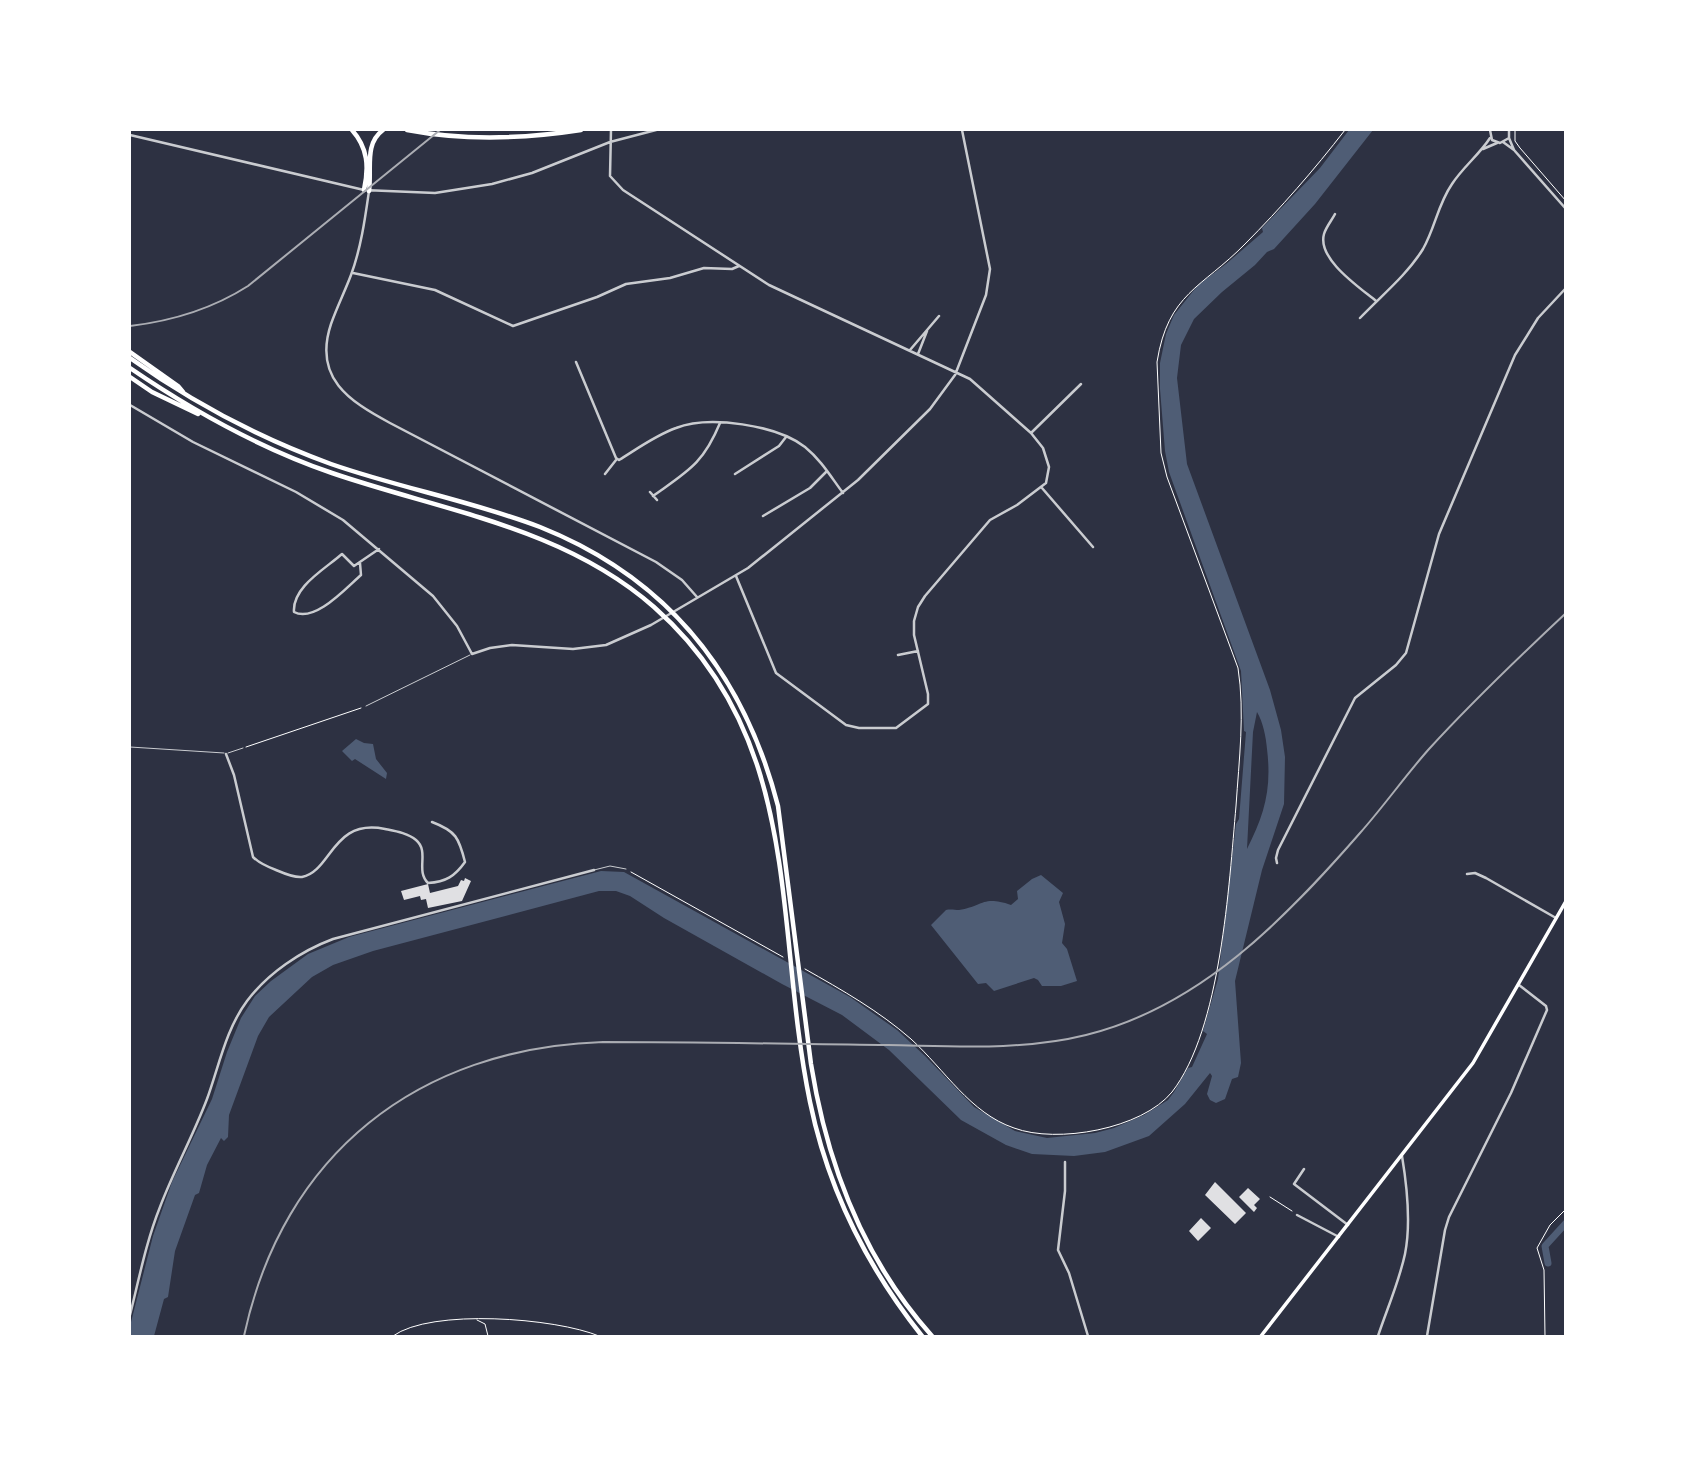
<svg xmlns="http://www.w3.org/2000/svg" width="1695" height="1466" font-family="'PT Serif',serif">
<rect width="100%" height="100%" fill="#2d3142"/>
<!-- water -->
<path fill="#4f5d75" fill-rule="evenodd" d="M 1349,130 L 1373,130 L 1315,204 L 1274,249 L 1267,252 L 1255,265 L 1222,292 L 1194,319 L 1181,345 L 1177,378 L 1187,464 L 1270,690 L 1281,730 L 1285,757 L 1284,804 L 1262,870 L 1235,981 L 1241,1063 L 1238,1077 L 1232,1079 L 1225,1099 L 1216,1103 L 1210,1100 L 1207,1094 L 1212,1076 L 1210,1073 L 1185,1104 L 1149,1136 L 1105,1152 L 1074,1156 L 1032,1154 L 1006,1145 L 961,1120 L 889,1050 L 842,1015 L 782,984 L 664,918 L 630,896 L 616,891 L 599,891 L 373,951 L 333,965 L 312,977 L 269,1017 L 258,1036 L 229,1115 L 228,1137 L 224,1141 L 221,1138 L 207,1165 L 199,1193 L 195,1195 L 175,1251 L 168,1297 L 164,1299 L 154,1336 L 130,1336 L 130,1326 L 153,1236 L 172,1182 L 212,1099 L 227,1052 L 241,1018 L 255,996 L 271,981 L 308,954 L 349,937 L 601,871 L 624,872 L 850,997 L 897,1030 L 925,1056 L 974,1107 L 1015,1131 L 1047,1138 L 1095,1133 L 1114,1128 L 1144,1115 L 1168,1100 L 1174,1092 L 1188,1068 L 1192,1067 L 1207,1034 L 1203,1031 L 1218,979 L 1236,824 L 1239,819 L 1246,732 L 1244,731 L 1241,671 L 1169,472 L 1165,451 L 1160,389 L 1160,363 L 1166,334 L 1174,315 L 1198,285 L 1226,264 L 1263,232 L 1262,228 L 1320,168 ZM 1257,712 C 1263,722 1266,737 1267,749 C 1272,790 1264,815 1247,849 L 1253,732 Z
M 356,739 L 364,743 L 373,744 L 376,759 L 387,773 L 386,779 L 355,759 L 352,761 L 342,751 Z
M 1041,875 L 1063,893 L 1059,902 L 1065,924 L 1062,943 L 1067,949 L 1077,981 L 1061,986 L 1042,986 L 1038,980 L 1034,978 L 994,991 L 986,983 L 978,984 L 931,925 L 946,910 C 950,909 955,910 959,910 C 982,907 982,895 1011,905 L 1018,899 L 1017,891 L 1032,879 Z"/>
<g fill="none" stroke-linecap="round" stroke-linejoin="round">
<!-- river -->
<path stroke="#4f5d75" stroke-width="7" d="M 1548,1263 L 1545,1246 L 1566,1223"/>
</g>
<!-- building -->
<path fill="#e0e0e3" d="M 465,878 L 471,881 L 462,901 L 428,908 L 426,899 L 421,900 L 420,896 L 404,900 L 401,891 L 428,884 L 430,893 L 458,886 L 461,880 L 464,881 Z
M 1215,1182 L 1246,1213 L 1235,1224 L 1205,1195 Z
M 1248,1188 L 1260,1199 L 1254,1205 L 1257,1208 L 1254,1212 L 1239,1197 Z
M 1201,1218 L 1211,1228 L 1198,1241 L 1189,1231 Z"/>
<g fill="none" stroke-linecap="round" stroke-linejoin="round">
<!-- path -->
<path stroke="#fff" stroke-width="1" d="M 1515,130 L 1515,141 L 1520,148 L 1566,201
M 246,747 L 361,708
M 631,872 L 783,957
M 805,969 C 842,990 879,1011 911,1039 C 945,1070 970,1113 1014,1128 C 1057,1144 1142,1129 1172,1092 C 1221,1029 1229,885 1236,806 C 1239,760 1245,713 1238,668 L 1167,477 L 1161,453 L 1157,362 C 1168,293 1202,288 1245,244 C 1281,208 1314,170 1345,130
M 1270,1197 L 1292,1211
M 477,1320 L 485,1324 L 488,1336
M 393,1336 C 431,1308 556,1318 599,1336
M 1545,1336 L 1544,1270 L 1537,1248 L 1550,1225 L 1566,1209"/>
<!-- service -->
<path stroke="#caccd0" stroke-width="1" d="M 366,706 L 470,655
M 130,747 L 224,753
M 228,753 L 243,748
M 594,870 L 610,866 L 626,869"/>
<!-- minor -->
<path stroke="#caccd0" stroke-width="2.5" d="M 611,130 L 610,176 L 623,190 L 769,285 L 970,379 L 1031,433 L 1043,448 L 1049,467 L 1046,483 L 1017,505 L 990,520 L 925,596 L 918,607 L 914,621 L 914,635 L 928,694 L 928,704 L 896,728 L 859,728 L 846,725 L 776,673 L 736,576
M 130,135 L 364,190 L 435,193 L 492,184 L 532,173 L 610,142 L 656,130
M 1483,149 L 1497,143
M 369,191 C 365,219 361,248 351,275 C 345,291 337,307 331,324 C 313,378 349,401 390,423 L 656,562 L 682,580 L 697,597
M 1335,214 C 1332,220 1326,227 1324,234 C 1317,259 1359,287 1376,301
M 353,273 L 435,290 L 513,326 L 597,297 L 626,284 L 670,278 L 704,268 L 732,269 L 739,266
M 1360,318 C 1381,296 1407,275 1423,249 C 1435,228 1438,204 1452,184 C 1463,167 1479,155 1490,138
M 910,350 L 939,316
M 918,354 L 927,331
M 576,362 L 616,458 L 619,460 C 637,449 656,435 676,428 C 709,415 777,425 805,447 C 821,460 831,477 843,493
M 130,405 L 193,442 L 296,492 L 343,520 L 433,596 L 457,626 L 472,654 L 490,648 L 512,645 L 573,649 L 606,645 L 651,625 L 748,568 L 858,480 L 930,409 L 955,375 L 986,295 L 990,269 L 962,130
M 1031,433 L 1081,384
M 605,474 L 616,460
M 735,474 L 779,446 L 786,437
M 1042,488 L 1093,547
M 650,492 L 657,500
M 653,496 C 688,471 703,464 720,423
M 763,516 L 810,488 L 827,471
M 360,563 L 361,575 C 346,588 315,623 294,612 C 292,587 325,569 342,554 L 354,566 L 379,549
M 898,655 L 918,651
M 226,754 L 234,775 L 253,857 C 260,864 268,867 276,870 C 283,873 294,878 302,877 C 332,871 332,818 385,829 C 395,831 408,833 416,840 C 430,852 415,870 428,883 C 446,882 455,876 465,862 C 459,838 456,831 432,822
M 1277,863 L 1276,858 L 1278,850 L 1355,698 L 1396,665 L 1406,653 L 1439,534 L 1515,355 L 1538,318 L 1566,288
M 1467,874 L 1475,873 L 1486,878 L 1556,918
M 1065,1162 L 1065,1191 L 1058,1250 L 1069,1273 L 1088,1336
M 1304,1169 L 1294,1184 L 1348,1225
M 1297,1215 L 1339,1237
M 130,1315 C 139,1279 146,1242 160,1207 C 174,1170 193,1136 207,1099 C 219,1066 226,1029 247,1001 C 268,973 301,951 333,939 L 594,870
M 1378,1336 C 1387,1309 1399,1282 1405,1254 C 1411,1224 1407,1186 1402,1156
M 1427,1336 L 1445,1230 L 1449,1217 L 1511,1093 L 1547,1010 L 1546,1006 L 1519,985"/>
<!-- tertiary -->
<path stroke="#caccd0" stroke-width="2.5" d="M 1490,130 L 1492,140 L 1500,143 L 1509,138 L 1509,130
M 1509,138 L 1514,150
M 1503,142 L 1514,150 L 1566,209"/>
<!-- secondary -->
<path stroke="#fff" stroke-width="3.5" d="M 1261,1336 L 1473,1063 L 1566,901"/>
<!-- trunk -->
<path stroke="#fff" stroke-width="4.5" d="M 352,130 C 368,148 369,167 364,190
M 407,130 C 465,141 523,139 581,130
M 369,191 C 372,168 364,144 383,130"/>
<!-- motorway -->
<path stroke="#fff" stroke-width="4.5" d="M 130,352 L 178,386 L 183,392
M 130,358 C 192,402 259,438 331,464 C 400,488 472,501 540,527 C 668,578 744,674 778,806 L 811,1064 C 827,1164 864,1260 932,1336
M 130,368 C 193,411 259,448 332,473 C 443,511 563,527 654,607 C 806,741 773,924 810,1102 C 828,1189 867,1267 922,1336
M 130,377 L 152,392 L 198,414"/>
<!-- tram -->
<path stroke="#abadb3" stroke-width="2" d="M 130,326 C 172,321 212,309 248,286 L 440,130"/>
<!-- rail -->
<path stroke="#abadb3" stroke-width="2" d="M 244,1336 C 283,1154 418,1048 603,1042 C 698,1042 793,1044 888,1045 C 953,1046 1022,1051 1086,1035 C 1200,1007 1285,919 1360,833 C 1384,806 1405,776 1429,749 C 1472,702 1519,657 1566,613"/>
</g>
<!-- border -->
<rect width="1695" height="1466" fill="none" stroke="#ffffff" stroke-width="262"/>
</svg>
